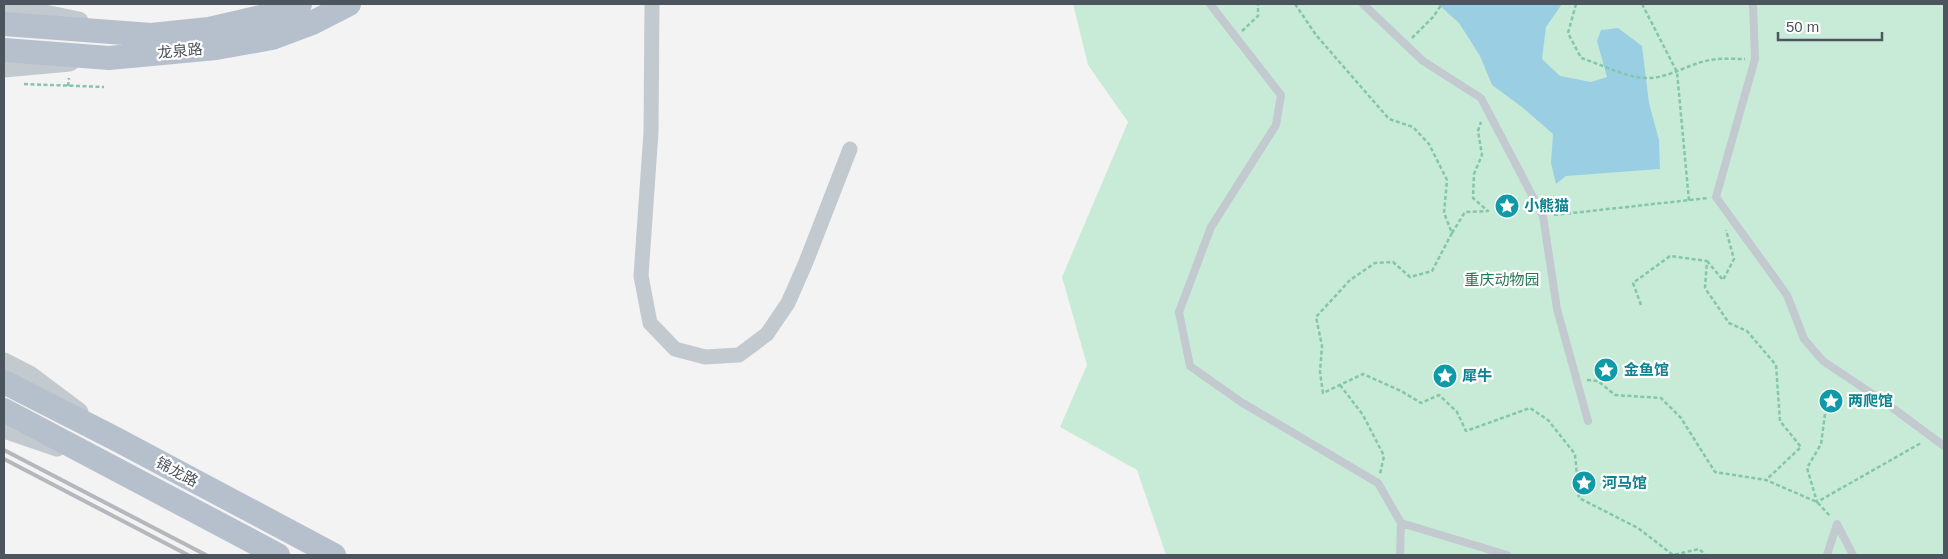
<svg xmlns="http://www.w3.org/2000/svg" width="1948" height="559" font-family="Arial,'Noto Sans SC',sans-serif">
<rect width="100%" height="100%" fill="#f4f3f3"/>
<!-- green -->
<path fill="#c8ebd8" d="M 1073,4 L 1944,4 L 1944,555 L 1166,555 L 1137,470 L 1060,427 L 1087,365 L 1062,277 L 1128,122 L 1088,65 Z"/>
<!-- water -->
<path fill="#9acfe3" d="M 1438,4 L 1562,4 L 1546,27 L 1542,59 L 1560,76 L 1591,82 L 1607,77 L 1597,41 L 1601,30 L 1618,28 L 1642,46 L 1649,103 L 1659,140 L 1660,169 L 1566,176 L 1556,184 L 1551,163 L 1553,134 L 1522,107 L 1492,85 L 1480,56 L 1459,23 Z"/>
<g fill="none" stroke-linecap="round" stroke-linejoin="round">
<!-- path -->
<path stroke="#83c6aa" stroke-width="2.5" stroke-dasharray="4 2.5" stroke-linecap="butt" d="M 1295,4 L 1316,35 L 1389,119 L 1413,127 L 1429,144 L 1447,180 L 1444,213 L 1452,233 L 1432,271 L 1410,277 L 1393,262 L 1375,263 L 1350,280 L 1316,317 L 1322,346 L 1320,372 L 1323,393 L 1363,374 L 1401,391 L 1421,403 L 1439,395 L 1457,412 L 1466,431 L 1530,408 L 1548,420 L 1575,454 L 1579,498 L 1638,528 L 1673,555 L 1699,549 L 1706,555
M 1576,4 L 1568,33 L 1581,58 C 1604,65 1627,79 1651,78 C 1673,76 1691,63 1710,60 C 1721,58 1734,59 1745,59
M 1642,4 L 1677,72 L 1689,201
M 1242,31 L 1258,16 L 1258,4
M 1412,38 L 1433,17 L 1442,4
M 24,84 L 104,87
M 68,86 L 69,78
M 1554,215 L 1708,198
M 1452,233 L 1465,212 L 1488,211 L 1473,198 L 1474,174 L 1482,155 L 1478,131 L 1481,122
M 1707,261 L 1723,280 L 1734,259 L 1726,230
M 1641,305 L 1633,283 L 1670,256 L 1707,261 L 1705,288 L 1729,323 L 1747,331 L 1776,365 L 1780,421 L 1801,447 L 1766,480
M 1587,380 L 1598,381 L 1615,395 L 1661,398 L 1681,418 L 1715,472 L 1766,480 L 1817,502 L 1830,516
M 1340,385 L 1363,415 L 1384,456 L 1380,474
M 1825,414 L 1821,444 L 1807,468 L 1817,502 L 1921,443"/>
<!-- service -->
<path stroke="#c2c9cf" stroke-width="8" d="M 1210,4 L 1281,95 L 1276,125 L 1211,227 L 1179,312 L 1190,366 L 1241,402 L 1378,483 L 1401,523 L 1400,555
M 1363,4 L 1423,61 L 1481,98 L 1543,216 L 1557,309 L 1588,421
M 1753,4 L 1755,59 L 1716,197 L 1787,295 L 1804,339 L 1823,361 L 1886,403 L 1944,446
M 1401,523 L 1507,555
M 1827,555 L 1837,524 L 1853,555"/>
<!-- minor -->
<path stroke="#c2c9cf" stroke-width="15" d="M 652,4 L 651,132 L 641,276 L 650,323 L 675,349 L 705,357 L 739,355 L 767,334 L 788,303 L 806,262 L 850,149"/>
<!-- tertiary -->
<path stroke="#c2c9cf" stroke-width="19" d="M 4,7 L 15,8 L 79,21
M 4,68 L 70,62
M 4,362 L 31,376 L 79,412
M 4,429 L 57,447"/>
<!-- primary -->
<path stroke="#b6c0cd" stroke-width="24" d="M 4,24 L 151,35 L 209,29 L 265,16 L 300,4
M 4,50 L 109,58 L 216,48 L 272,38 L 312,23 L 349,4
M 4,382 L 114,438 L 334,555
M 4,410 L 278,555"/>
<!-- rail -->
<path stroke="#b5b7bc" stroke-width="4" d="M 4,450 L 206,555
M 4,459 L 188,555"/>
</g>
<!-- icons -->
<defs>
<symbol id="sight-disc" viewBox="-11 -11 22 22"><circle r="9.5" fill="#0f9aa8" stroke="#fff"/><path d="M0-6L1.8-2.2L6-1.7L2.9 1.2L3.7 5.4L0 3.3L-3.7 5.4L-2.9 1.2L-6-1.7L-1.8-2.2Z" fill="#fff"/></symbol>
</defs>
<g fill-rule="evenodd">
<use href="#sight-disc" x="1493" y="192" width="28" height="28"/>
<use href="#sight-disc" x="1592" y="356" width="28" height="28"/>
<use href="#sight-disc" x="1431" y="362" width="28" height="28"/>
<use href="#sight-disc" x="1817" y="387" width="28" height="28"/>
<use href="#sight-disc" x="1570" y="469" width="28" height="28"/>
</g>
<g text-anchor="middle" stroke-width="4.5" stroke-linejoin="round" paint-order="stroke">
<!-- street labels -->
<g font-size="15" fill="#4c545e" stroke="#fff">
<text transform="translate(180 51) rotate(-5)" y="5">龙泉路</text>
<text transform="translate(177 472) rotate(28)" y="5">锦龙路</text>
</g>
<!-- culture labels -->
<g font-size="15" font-weight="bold" fill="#0d838f" stroke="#fff" text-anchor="start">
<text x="1524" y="211">小熊猫</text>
<text x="1624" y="375">金鱼馆</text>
<text x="1462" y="381">犀牛</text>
<text x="1848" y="406">两爬馆</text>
<text x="1602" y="488">河马馆</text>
</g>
<!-- park labels -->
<g font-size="15" fill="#247854" stroke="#fff">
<text x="1502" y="285">重庆动物园</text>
</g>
</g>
<!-- border -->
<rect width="1948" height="559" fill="none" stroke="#4c545e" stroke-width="10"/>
<!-- scale -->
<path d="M1778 32v8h104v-8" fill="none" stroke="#4c545e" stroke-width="2.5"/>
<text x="1786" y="32" font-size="15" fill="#4c545e" stroke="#ffffff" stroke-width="4" paint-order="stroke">50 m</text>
</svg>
